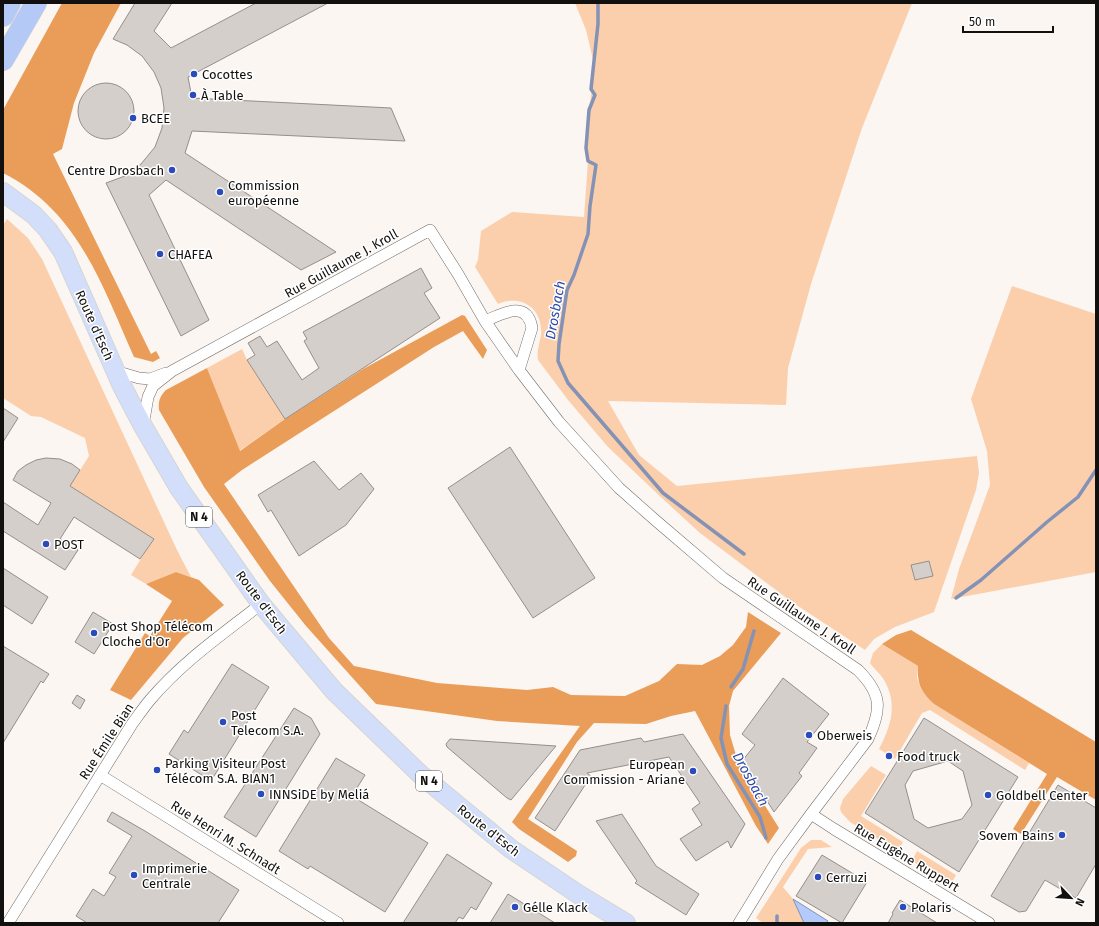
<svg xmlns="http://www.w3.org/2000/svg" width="1099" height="926" font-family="'Fira Sans',sans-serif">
<rect width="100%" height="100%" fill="#fbf6f1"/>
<!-- green -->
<path fill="#fbcfac" d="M 575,3 L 912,3 L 862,128 L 811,284 L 788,368 L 786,405 L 608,401 L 639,455 L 677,486 L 977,456 L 979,473 L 976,490 L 934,612 L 895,627 L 874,639 L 865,650 L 792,602 L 700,533 L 663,499 L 608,447 L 568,400 L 538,360 C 536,349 542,339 541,329 C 540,305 518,295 498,304 L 475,267 L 478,260 L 481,231 L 512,212 L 584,217 L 588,161 L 586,148 L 594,64 L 586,30 Z
M 7,219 L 28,238 L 42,259 L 177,550 L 191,577 L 176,572 L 146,584 L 131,575 L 153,539 L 70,486 L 89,456 L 85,438 L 41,417 L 31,416 L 3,398 L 3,225 Z
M 1012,286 L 1096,314 L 1096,572 L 951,599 L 959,569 L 990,485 L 987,451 L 971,399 Z
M 242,349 L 247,360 L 285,419 L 239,451 L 207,368 Z
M 882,644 L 918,666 L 917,678 L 921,689 L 934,704 L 1029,763 L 1025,770 L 930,710 L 922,713 L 895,759 L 879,749 C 891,726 898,704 884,680 C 880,673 874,669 870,663 L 873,653 Z
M 871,766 L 886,775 L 861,816 L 903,842 L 898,851 L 850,822 L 841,812 L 840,808 L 843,799 Z
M 811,840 L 821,840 L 832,847 L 808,849 L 783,887 L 793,899 L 804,923 L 763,923 L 756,918 L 801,848 Z
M 917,851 L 956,875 L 951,884 L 912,861 Z"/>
<!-- forest -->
<path fill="#ea9d58" d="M 62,3 L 121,3 L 94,53 L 74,103 L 62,149 L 53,154 L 151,354 L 156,351 L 160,358 L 153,362 L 134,357 C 102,285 78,211 3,173 L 3,110 Z
M 462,315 L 465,316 L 487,350 L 483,359 L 463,331 L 434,347 L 242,470 L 224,484 L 329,638 L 354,666 L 437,683 L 527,690 L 553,687 L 571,695 L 625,696 L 659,681 L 677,664 L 702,665 L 720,656 L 733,645 L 746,627 L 748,612 L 781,633 L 733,691 L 729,706 L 730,735 L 736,755 L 743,771 L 779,828 L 768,844 L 756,826 L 695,711 L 671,716 L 646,724 L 594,723 L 577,742 L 528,819 L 577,851 L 576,856 L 568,862 L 519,829 L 512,822 L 580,726 L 497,721 L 376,704 L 306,626 L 270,581 L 204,487 L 159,410 C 158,401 160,396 166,390 L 207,368 L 240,451 L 285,419 L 363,369 Z
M 176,572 L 199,580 L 224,605 L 183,638 L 131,700 L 110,690 L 145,633 L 150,636 L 172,601 L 146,584 Z
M 911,630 L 1096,742 L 1096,800 L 1057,777 L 1021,834 L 1013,829 L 1047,774 L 934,704 C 921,691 917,685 918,666 L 882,644 L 896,635 Z"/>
<!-- water -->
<path fill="#b4c9fc" stroke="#8392b5" d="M 793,899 L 828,921 L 827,923 L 804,923 Z"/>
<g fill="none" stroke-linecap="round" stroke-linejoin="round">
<!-- stream -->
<path stroke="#8392b5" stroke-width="3.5" d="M 598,3 L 598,24 L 591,89 L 595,95 L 589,110 L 586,148 L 588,161 L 596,165 L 590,206 L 588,234 L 574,275 L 567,290 L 559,344 L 558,361 L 568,383 L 663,493 L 744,554
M 956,598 L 981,580 L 1047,522 L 1078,497 L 1096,470
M 731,687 L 743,669 L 754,631
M 726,706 L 721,738 L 727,764 L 760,817 L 766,838
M 777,923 L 777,916"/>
</g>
<!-- building -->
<path fill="#d4cfcb" stroke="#948f8b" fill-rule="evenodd" d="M 135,3 L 172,3 L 154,31 L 171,48 L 256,3 L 328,3 L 188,77 L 192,98 L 391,108 L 405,141 L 192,131 L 185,153 L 336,252 L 301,270 L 166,180 L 149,195 L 209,320 L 181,336 L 106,183 L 125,176 L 141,164 L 155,147 L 162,128 L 164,108 L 161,88 L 154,72 L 142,56 L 127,45 L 113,39 Z
M78 111a28 28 0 1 1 56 0a28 28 0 1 1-56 0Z
M 421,268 L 432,288 L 424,293 L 440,318 L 285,419 L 247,360 L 255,355 L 248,343 L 260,336 L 267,347 L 277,341 L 302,380 L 319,368 L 304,341 L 307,339 L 303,332 Z
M 3,408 L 18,418 L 3,442 Z
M 510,447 L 595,578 L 533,618 L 448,488 Z
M 46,458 L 60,459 L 72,464 L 80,470 L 70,486 L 154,539 L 140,559 L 74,517 L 60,539 L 78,550 L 65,570 L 3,531 L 3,502 L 38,525 L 51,503 L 13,480 L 18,471 L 26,465 L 36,460 Z
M 314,461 L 339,490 L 361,473 L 374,489 L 346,525 L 299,556 L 271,510 L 268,512 L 258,495 Z
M 929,561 L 933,576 L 915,580 L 911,565 Z
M 3,568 L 48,597 L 32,624 L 3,605 Z
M 93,612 L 113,624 L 94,654 L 75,642 Z
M 3,646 L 49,674 L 43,683 L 41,681 L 3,743 Z
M 232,664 L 269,687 L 211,781 L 169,754 L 184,730 L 188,733 Z
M 783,678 L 829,714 L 807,742 L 817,748 L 799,773 L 802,776 L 774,812 L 742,761 L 755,745 L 742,734 Z
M 77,695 L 85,700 L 80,709 L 72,703 Z
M 294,708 L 311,718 L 320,734 L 256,837 L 224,817 Z
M 924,718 L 1018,777 L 959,872 L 865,813 ZM 948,761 L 963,771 L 972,805 L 962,819 L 928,828 L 914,819 L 905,785 L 913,771 Z
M 683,734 L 745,824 L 731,848 L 728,841 L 696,861 L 680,839 L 702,825 L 692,809 L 700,803 L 669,757 L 587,773 L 591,776 L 555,831 L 535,818 L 580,750 L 641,738 L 644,742 Z
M 450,739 L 556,746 L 511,800 L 507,798 L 447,747 L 446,744 Z
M 336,758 L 365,775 L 352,796 L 428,843 L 385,912 L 310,866 L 308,869 L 279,851 Z
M 1058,785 L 1096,808 L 1096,864 L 1076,898 L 1045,880 L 1026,911 L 1019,912 L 991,896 Z
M 112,812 L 145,831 L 239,890 L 218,923 L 87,923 L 76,916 L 93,889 L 104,896 L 116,877 L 109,873 L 132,836 L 107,821 Z
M 622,814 L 656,866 L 699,894 L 686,915 L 635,883 L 637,881 L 596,821 Z
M 447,854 L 492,883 L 476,910 L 471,907 L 463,919 L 459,917 L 455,923 L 403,923 Z
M 822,855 L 867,882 L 842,923 L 796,896 Z
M 508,894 L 555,923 L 490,923 Z
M 900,900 L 937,923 L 888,923 L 893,914 L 892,913 Z"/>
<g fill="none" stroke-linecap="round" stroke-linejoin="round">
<defs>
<path id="minor" d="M 485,321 C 502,314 527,299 532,328 L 519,370
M 115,371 L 139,378 L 150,379 L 166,373
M 143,426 L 148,397 L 153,386 L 172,371 L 430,230 L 458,274 L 485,321 L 519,370 L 559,422 L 619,488 L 654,519 L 723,578 L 858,670 C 882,694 882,709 868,739 L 811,814 L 778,859 L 739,923
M 100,775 L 338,923
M 811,814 L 834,829 L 989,923
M 8,923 L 132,724 C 138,716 144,707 150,700 C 182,662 223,634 261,604"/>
<path id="primary" d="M 3,192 L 34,215 L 48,230 L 63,252 L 122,386 L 143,426 L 179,488 L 261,604 L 334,691 L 421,775 L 511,849 L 578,894 L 626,923"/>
<path id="motorway" d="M 3,16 L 10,3
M 3,60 L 36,3"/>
</defs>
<!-- minor casing -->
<use href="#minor" stroke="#706b68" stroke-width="12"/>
<!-- primary casing -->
<use href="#primary" stroke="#d4d4d4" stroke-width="20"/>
<!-- motorway casing -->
<use href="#motorway" stroke="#d4d4d4" stroke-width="22"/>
<!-- minor -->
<use href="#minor" stroke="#fff" stroke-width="11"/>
<!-- primary -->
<use href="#primary" stroke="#d3dffa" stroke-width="18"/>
<!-- motorway -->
<use href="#motorway" stroke="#b5c9f6" stroke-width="21"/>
</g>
<!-- markers -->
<g fill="#2c4bbb" stroke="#fff" stroke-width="1.5">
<circle cx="194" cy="74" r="4"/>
<circle cx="193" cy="95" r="4"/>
<circle cx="133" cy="118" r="4"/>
<circle cx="172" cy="170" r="4"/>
<circle cx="220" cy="192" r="4"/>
<circle cx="160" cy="254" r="4"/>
<circle cx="46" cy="544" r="4"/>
<circle cx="94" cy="633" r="4"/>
<circle cx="223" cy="722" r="4"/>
<circle cx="809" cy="735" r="4"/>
<circle cx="889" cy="756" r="4"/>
<circle cx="157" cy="770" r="4"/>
<circle cx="693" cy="771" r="4"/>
<circle cx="261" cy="794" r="4"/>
<circle cx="988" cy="795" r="4"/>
<circle cx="1062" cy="835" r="4"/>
<circle cx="134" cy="875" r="4"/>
<circle cx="818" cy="877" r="4"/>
<circle cx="515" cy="907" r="4"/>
<circle cx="903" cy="907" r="4"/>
</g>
<g text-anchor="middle" stroke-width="3" stroke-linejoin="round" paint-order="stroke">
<!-- shield labels -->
<g fill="#fff" stroke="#595857" stroke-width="1">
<rect x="186" y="507" width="26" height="20" rx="3"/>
<rect x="416" y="771" width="26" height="20" rx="3"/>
</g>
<g font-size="12" font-weight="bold" fill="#12100f">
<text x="199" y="521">N 4</text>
<text x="429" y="785">N 4</text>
</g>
<!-- poi labels -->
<g font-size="13" fill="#12100f" stroke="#fff" text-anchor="start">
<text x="202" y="79">Cocottes</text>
<text x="201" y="100">À Table</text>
<text x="141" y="123">BCEE</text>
<text x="164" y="175" text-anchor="end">Centre Drosbach</text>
<text x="228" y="190">Commission<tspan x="228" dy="15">européenne</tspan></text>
<text x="168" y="259">CHAFEA</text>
<text x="54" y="549">POST</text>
<text x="102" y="631">Post Shop Télécom<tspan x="102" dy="15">Cloche d'Or</tspan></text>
<text x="231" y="720">Post<tspan x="231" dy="15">Telecom S.A.</tspan></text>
<text x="817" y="740">Oberweis</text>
<text x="897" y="761">Food truck</text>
<text x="165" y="768">Parking Visiteur Post<tspan x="165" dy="15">Télécom S.A. BIAN1</tspan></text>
<text x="685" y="769" text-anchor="end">European<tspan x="685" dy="15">Commission - Ariane</tspan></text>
<text x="269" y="799">INNSiDE by Meliá</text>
<text x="996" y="800">Goldbell Center</text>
<text x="1054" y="840" text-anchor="end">Sovem Bains</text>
<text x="142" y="873">Imprimerie<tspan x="142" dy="15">Centrale</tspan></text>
<text x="826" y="882">Cerruzi</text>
<text x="523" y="912">Gélle Klack</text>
<text x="911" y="912">Polaris</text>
</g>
<!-- street labels -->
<g font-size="13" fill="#12100f" stroke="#fff">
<text transform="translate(341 263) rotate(-29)" y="5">Rue Guillaume J. Kroll</text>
<text transform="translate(95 325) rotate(66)" y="5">Route d'Esch</text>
<text transform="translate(262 602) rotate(53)" y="5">Route d'Esch</text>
<text transform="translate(802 615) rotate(34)" y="5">Rue Guillaume J. Kroll</text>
<text transform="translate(106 741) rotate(-57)" y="5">Rue Émile Bian</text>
<text transform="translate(489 830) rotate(38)" y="5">Route d'Esch</text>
<text transform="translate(226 837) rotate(32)" y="5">Rue Henri M. Schnadt</text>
<text transform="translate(907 857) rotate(31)" y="5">Rue Eugène Ruppert</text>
</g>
<!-- water labels -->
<g font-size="14" font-style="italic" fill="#2f4cab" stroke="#fff">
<text transform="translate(555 310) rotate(-80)" y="5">Drosbach</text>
<text transform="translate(751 779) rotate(61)" y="5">Drosbach</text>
</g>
</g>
<!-- border -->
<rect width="1099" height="926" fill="none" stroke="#12100f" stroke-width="8"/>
<!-- north arrow -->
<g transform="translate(1071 898) rotate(115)" stroke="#ffffff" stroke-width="3" paint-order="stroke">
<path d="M0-3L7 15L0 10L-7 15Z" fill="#12100f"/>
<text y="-6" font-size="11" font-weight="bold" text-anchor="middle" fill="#12100f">N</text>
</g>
<!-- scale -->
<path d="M963 26v6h90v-6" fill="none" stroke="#12100f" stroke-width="2"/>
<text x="969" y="26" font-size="12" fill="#12100f" stroke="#ffffff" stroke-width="3" paint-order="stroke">50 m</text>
</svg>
